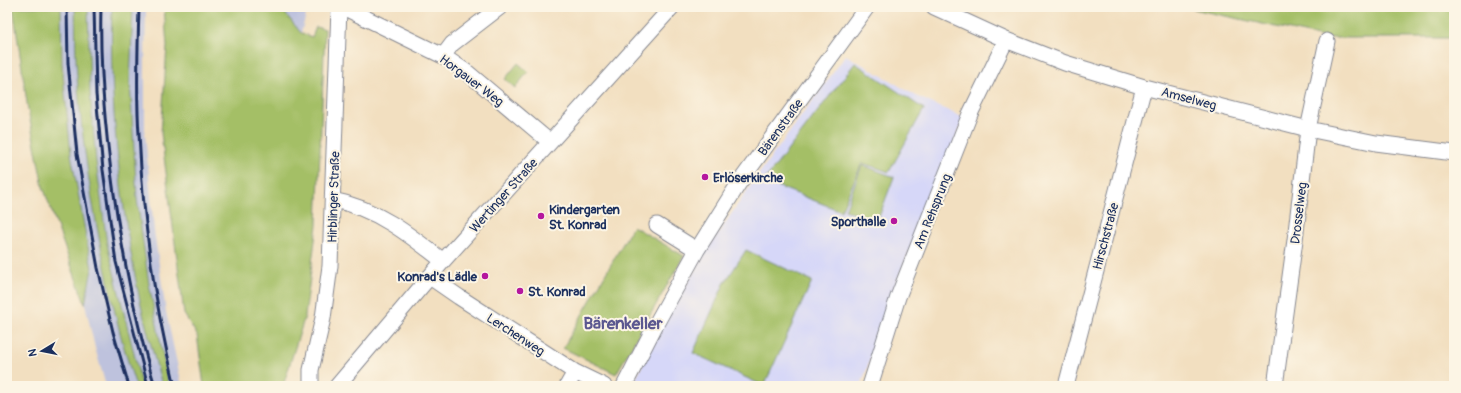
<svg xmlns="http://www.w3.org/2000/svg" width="1461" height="393" font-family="Pangolin,sans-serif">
<rect width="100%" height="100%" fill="#fcf5e5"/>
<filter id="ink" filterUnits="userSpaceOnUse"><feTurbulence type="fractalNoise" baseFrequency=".025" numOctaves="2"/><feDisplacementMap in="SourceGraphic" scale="8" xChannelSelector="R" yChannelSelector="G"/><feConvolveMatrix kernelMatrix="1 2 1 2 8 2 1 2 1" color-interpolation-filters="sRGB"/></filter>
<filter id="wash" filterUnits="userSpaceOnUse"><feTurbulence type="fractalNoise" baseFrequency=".012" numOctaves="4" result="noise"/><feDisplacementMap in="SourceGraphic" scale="16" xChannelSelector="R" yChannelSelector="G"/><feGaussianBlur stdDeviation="0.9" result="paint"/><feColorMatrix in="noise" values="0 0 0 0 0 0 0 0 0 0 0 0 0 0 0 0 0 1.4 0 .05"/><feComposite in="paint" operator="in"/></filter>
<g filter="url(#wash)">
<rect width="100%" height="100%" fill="#f2dfc0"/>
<!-- built -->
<path fill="#d6d7f8" d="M 846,55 L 918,97 L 964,118 L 897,281 L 861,386 L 632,386 L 657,335 L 706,251 L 753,182 Z"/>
<!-- industrial -->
<path fill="#bec2dd" d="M 61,7 L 146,7 L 145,61 L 145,134 L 154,230 L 166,312 L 182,386 L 106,386 L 95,348 L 85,304 L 92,269 L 71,154 L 63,63 Z
M 280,7 L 308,7 L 301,33 Z"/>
<!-- green -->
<path fill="#a4bf66" stroke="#607762" d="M 13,7 L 61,7 L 62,63 L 71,154 L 92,269 L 85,304 L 43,187 L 28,110 Z
M 75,7 L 88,7 L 90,91 L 96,161 L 107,244 L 142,386 L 136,386 C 123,349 114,310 106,272 C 92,207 82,142 77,77 C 75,54 76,30 75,7 Z
M 112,7 L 133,7 L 130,82 L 137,199 L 149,284 L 169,386 L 162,386 L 161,381 C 153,353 145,324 139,296 C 120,202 109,103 112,7 Z
M 164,7 L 280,7 L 301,33 L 312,37 L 316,27 L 325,29 L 317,225 L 305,316 L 283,386 L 204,386 L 197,335 L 184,314 L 161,133 L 167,46 Z
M 1184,7 L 1454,7 L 1454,38 L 1327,38 Z
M 518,63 L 528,72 L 515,88 L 505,79 Z
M 855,63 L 924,109 L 889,172 L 862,163 L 841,211 L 764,181 Z
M 862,165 L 894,177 L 877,222 L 845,210 Z
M 633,226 L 684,256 L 616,374 L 563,348 Z
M 746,250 L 812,281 L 764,386 L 693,353 L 724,284 Z"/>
</g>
<g filter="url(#ink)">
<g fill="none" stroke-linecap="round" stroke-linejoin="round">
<defs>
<path id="minor" d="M 343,7 L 443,56 L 468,73 L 550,142
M 934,7 L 1006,40 L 1065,63 L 1144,87 L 1308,129 L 1376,143 L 1454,153
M 443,56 L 452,44 L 500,7
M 333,200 C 376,208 410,235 443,261
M 657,225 L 697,250
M 430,277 L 459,297 L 575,372 L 604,386
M 311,385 L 311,370 L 323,318 L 330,266 L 339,7
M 337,386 L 443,261 L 672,7
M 567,386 L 575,372
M 624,386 L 656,324 L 697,250 L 739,183 L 867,7
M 870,386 L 898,297 L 970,114 L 1006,40
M 1066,386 L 1144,87
M 1275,386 L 1295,240 L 1308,129 L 1327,41"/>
</defs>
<!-- minor casing -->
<use href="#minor" stroke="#86878f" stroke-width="17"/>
<!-- minor -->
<use href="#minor" stroke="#fff" stroke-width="15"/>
<!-- rail -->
<path stroke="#1b2f5e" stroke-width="3" d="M 67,7 L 68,63 L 77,154 L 98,268 L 113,332 L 129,386
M 94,7 L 96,94 L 103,170 L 116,262 L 148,386
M 101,7 C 99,79 107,150 118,221 C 127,276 138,332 155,386
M 139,7 C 138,49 136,92 139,134 C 143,219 154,304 175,386"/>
</g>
</g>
<!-- markers -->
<g fill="#b5179e" stroke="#fcf5e5" stroke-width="1.5">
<circle cx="705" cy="177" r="4"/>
<circle cx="541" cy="216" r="4"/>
<circle cx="894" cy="221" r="4"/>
<circle cx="485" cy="276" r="4"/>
<circle cx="520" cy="291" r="4"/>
</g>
<g text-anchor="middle" stroke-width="4" stroke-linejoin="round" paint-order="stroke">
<!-- street labels -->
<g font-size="13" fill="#1b2f5e" stroke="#fcf5e5">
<text transform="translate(472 80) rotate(37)" y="5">Horgauer Weg</text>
<text transform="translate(1189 98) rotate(15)" y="5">Amselweg</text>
<text transform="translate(780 127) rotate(-54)" y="5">Bärenstraße</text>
<text transform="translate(503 195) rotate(-48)" y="5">Wertinger Straße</text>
<text transform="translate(333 197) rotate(-88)" y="5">Hirblinger Straße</text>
<text transform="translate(932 211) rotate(-68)" y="5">Am Rehsprung</text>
<text transform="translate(1298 213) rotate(-83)" y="5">Drosselweg</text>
<text transform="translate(1105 236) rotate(-75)" y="5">Hirschstraße</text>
<text transform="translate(516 334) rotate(33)" y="5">Lerchenweg</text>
</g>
<!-- poi labels -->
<g font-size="13" font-weight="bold" fill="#1b2f5e" stroke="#fcf5e5" text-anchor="start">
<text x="713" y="182">Erlöserkirche</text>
<text x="549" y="214">Kindergarten<tspan x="549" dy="15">St. Konrad</tspan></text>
<text x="886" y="226" text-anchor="end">Sporthalle</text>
<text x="477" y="281" text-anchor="end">Konrad's Lädle</text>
<text x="528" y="296">St. Konrad</text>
</g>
<!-- district labels -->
<g font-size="17" font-weight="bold" fill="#5b5890" stroke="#fcf5e5">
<text x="623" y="329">Bärenkeller</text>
</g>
</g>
<!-- margin -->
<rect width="1461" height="393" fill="none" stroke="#fcf5e5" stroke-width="24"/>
<!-- north arrow -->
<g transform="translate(42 351) rotate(260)" stroke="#fcf5e5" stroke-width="3" paint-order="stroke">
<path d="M0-3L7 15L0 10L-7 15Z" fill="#1b2f5e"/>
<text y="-6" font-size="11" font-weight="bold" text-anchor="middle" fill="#1b2f5e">N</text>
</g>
</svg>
